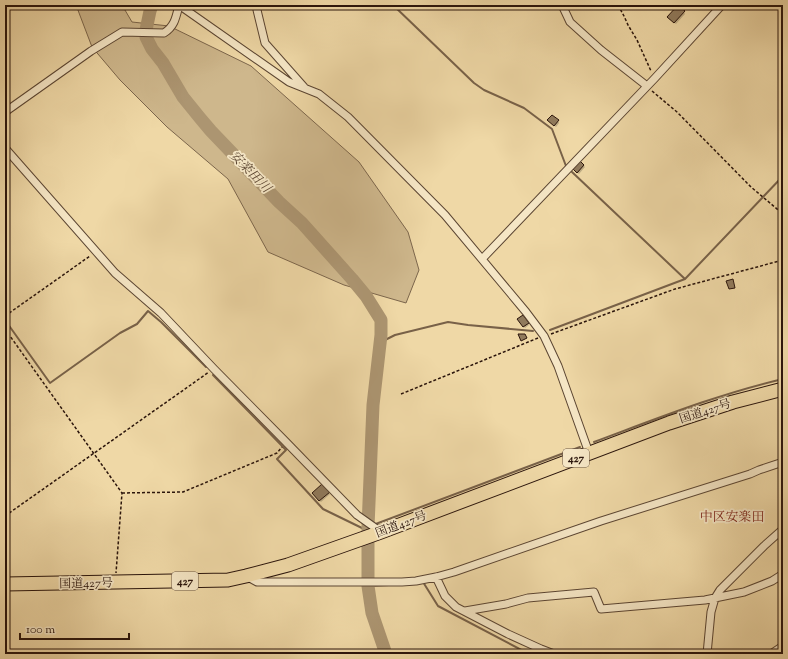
<svg xmlns="http://www.w3.org/2000/svg" width="788" height="659" font-family="'Sorts Mill Goudy','Noto Serif JP',serif">
<rect width="100%" height="100%" fill="#efd8a6"/>
<filter id="stains"><feTurbulence type="fractalNoise" baseFrequency=".005" numOctaves="4"/><feColorMatrix values="0 0 0 0 .2 0 0 0 0 .09 0 0 0 0 .02 0 0 0 .5 -.17"/></filter>
<radialGradient id="worn" r=".72"><stop offset=".6" stop-color="#630" stop-opacity="0"/><stop offset="1" stop-color="#630" stop-opacity=".3"/></radialGradient>
<!-- green -->
<path fill="#ceb78c" stroke="#7c664c" d="M 76,5 L 122,5 L 132,22 L 169,26 L 251,66 L 359,162 L 408,232 L 419,270 L 406,303 L 344,285 L 268,252 L 228,179 L 167,127 L 120,80 L 92,47 Z"/>
<!-- shadow -->
<path fill="#0003" d="M 684,12 L 685,14 L 676,24 L 669,19 Z
M 558,121 L 559,123 L 556,127 L 550,122 Z
M 580,162 L 585,167 L 579,174 L 575,171 Z
M 523,316 L 529,325 L 525,328 L 519,321 Z
M 329,493 L 330,494 L 321,502 L 314,495 Z"/>
<g fill="none" stroke-linecap="round" stroke-linejoin="round">
<!-- stream -->
<path stroke="#786148" stroke-width="2" d="M 393,5 L 474,83 L 484,90 L 524,108 L 552,129 L 566,166
M 572,172 L 685,279
M 5,320 L 50,383 L 120,333 L 137,324 L 148,311 L 161,322 L 206,367
M 550,330 L 685,279 L 783,176
M 381,342 L 395,335 L 448,322 L 468,325 L 533,331
M 213,375 L 286,450 L 277,459 L 323,509 L 364,529 L 368,530
M 594,442 C 656,419 718,394 783,379
M 373,525 L 580,447
M 423,582 L 438,606 L 529,654
M 368,586 L 389,585"/>
<!-- river -->
<path stroke="#ac9571" stroke-width="13" d="M 152,5 L 150,11 L 146,30 L 146,37 L 152,49 L 163,63 L 183,97 L 200,118 L 211,131 L 279,202 L 302,223 L 352,279 L 366,296 L 381,320 L 381,335 L 373,405 L 368,527 L 368,586 L 372,613 L 386,654"/>
</g>
<!-- building -->
<path fill="#907a5c" stroke="#2a140b" d="M 678,5 L 685,11 L 674,23 L 667,17 Z
M 552,115 L 559,120 L 554,126 L 547,120 Z
M 580,161 L 584,165 L 577,173 L 573,169 Z
M 733,279 L 735,288 L 729,289 L 726,281 Z
M 523,315 L 529,323 L 523,327 L 517,319 Z
M 518,334 L 525,334 L 527,338 L 521,341 Z
M 322,484 L 330,492 L 319,501 L 312,493 Z"/>
<g fill="none" stroke-linecap="round" stroke-linejoin="round">
<defs>
<path id="street" d="M 179,5 L 289,82 L 319,94 L 348,117 L 445,215 L 526,312 L 544,336 L 558,366 L 589,453
M 257,5 L 257,10 L 265,43 L 304,87
M 562,5 L 570,22 L 601,50 L 647,86
M 5,112 L 91,51 L 122,32 L 164,33 C 175,26 176,17 179,5
M 5,148 L 115,273 L 161,313 L 214,369 L 286,442 L 357,515 L 381,532
M 482,259 L 655,78 L 722,5
M 246,576 L 257,582 L 402,582 L 416,581 L 436,577 L 454,572 L 601,521 L 750,474 L 759,470 L 783,462
M 436,577 L 445,596 L 456,607 L 508,634 L 541,649 L 554,654
M 465,611 L 506,604 L 528,598 L 594,592 L 601,609 L 705,600 L 744,592 L 772,581 L 783,574
M 707,654 L 711,612 L 715,598 L 720,590 L 764,546 L 783,529
M 771,654 L 783,646"/>
<path id="highway" d="M 5,584 L 116,582 L 228,580 L 246,576 L 288,565 L 381,532 L 669,423 L 733,402 L 783,389"/>
</defs>
<!-- street casing -->
<use href="#street" stroke="#5b4532" stroke-width="9"/>
<!-- highway casing -->
<use href="#highway" stroke="#2a140b" stroke-width="15"/>
<!-- path -->
<path stroke="#2a140b" stroke-width="1.5" stroke-dasharray="3 2" stroke-linecap="butt" d="M 618,5 L 624,16 L 628,25 L 637,40 L 651,71
M 652,91 L 677,112 L 751,187 L 783,214
M 5,316 L 90,256
M 5,329 L 122,493 L 116,573
M 551,334 L 675,289 L 783,260
M 401,394 L 538,338
M 122,493 L 183,492 L 277,453 L 282,447
M 5,516 L 209,372"/>
<!-- street -->
<use href="#street" stroke="#f5e6c5" stroke-width="7"/>
<!-- highway -->
<use href="#highway" stroke="#efd8a6" stroke-width="13"/>
</g>
<g text-anchor="middle" stroke-width="3.5" stroke-linejoin="round" paint-order="stroke">
<!-- shield labels -->
<g fill="#f5e6c5" stroke="#675343" stroke-width="1">
<rect x="563" y="449" width="26" height="18" rx="3"/>
<rect x="172" y="572" width="26" height="18" rx="3"/>
</g>
<g font-size="11" font-weight="bold" fill="#2a140b">
<text x="576" y="462">427</text>
<text x="185" y="585">427</text>
</g>
<!-- street labels -->
<g font-size="12" fill="#2a140b" stroke="#f5e6c5">
<text transform="translate(705 411) rotate(-18)" y="4">国道427号</text>
<text transform="translate(401 524) rotate(-21)" y="4">国道427号</text>
<text transform="translate(86 583) rotate(-1)" y="4">国道427号</text>
</g>
<!-- water labels -->
<g font-size="13" font-style="italic" fill="#5e4834" stroke="#f5e6c5">
<text transform="translate(251 171) rotate(46)" y="5">安楽田川</text>
</g>
<!-- neighbourhood labels -->
<g font-size="13" fill="#7a1f14" stroke="#f5e6c5">
<text x="732" y="521">中区安楽田</text>
</g>
</g>
<!-- margin -->
<rect width="788" height="659" fill="none" stroke="#efd8a6" stroke-width="20"/>
<rect x="6" y="6" width="776" height="647" fill="none" stroke="#2a140b" stroke-width="2"/>
<rect x="10" y="10" width="768" height="639" fill="none" stroke="#2a140b"/>
<!-- scale -->
<path d="M20 633v6h109v-6" fill="none" stroke="#2a140b" stroke-width="2"/>
<text x="26" y="633" font-size="12" fill="#2a140b" stroke="#f5e6c5" stroke-width="3" paint-order="stroke">100 m</text>
<rect width="100%" height="100%" filter="url(#stains)"/>
<rect width="100%" height="100%" fill="url(#worn)"/>
</svg>
